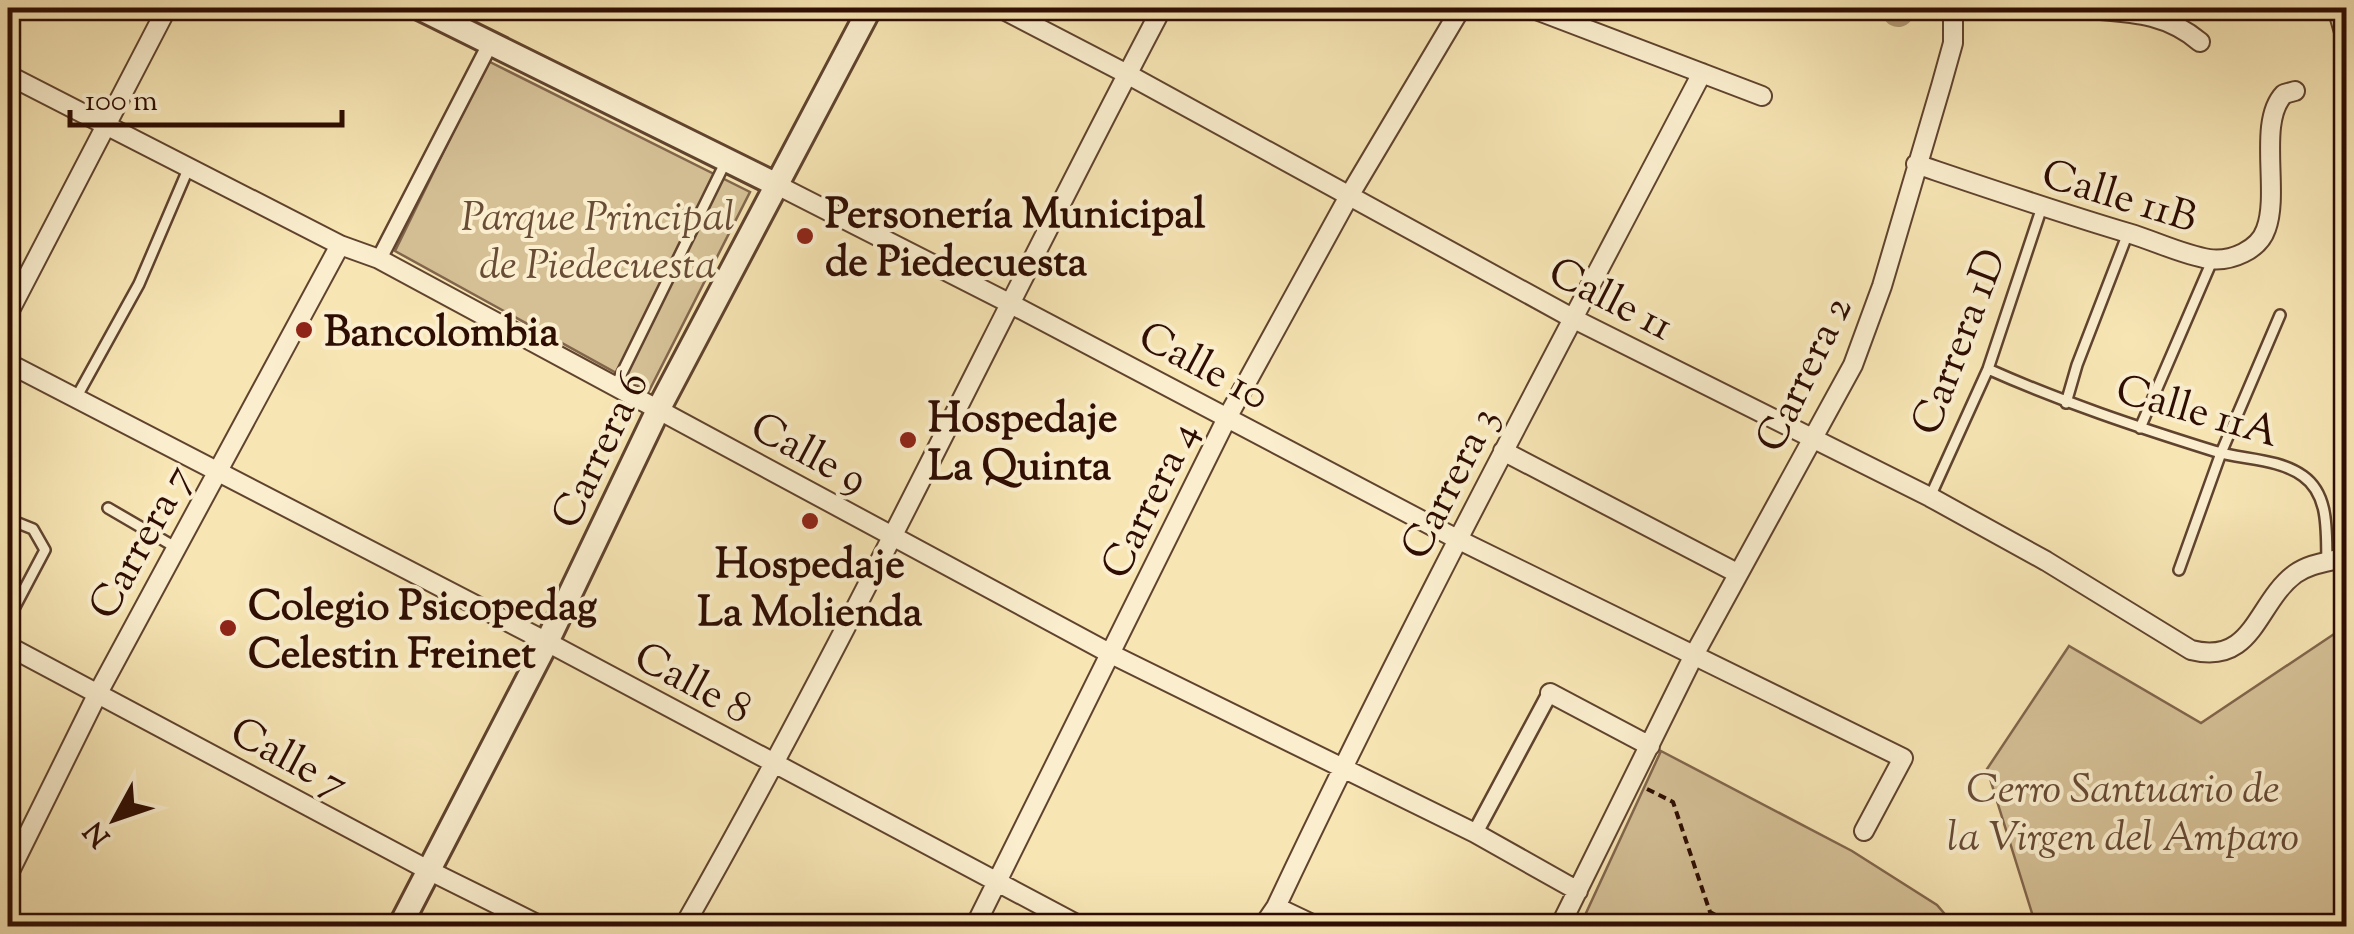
<svg xmlns="http://www.w3.org/2000/svg" width="2354" height="934" font-family="'Sorts Mill Goudy',serif">
<rect width="100%" height="100%" fill="#f7e5b4"/>
<filter id="stains"><feTurbulence type="fractalNoise" baseFrequency=".002" numOctaves="4"/><feColorMatrix values="0 0 0 0 .2 0 0 0 0 .09 0 0 0 0 .02 0 0 0 .5 -.17"/></filter>
<radialGradient id="worn" r=".72"><stop offset=".6" stop-color="#630" stop-opacity="0"/><stop offset="1" stop-color="#630" stop-opacity=".3"/></radialGradient>
<!-- green -->
<path fill="#d5c096" stroke="#82664c" stroke-width="2.5" d="M 488,61 L 750,192 L 649,391 L 395,251 Z
M 2346,626 L 2346,926 L 2036,926 L 1987,769 L 2069,646 L 2201,723 Z
M 1661,751 L 1852,851 L 1937,905 L 1955,926 L 1580,926 Z"/>
<g fill="none" stroke-linecap="round" stroke-linejoin="round">
<!-- river -->
<path stroke="#b39c77" stroke-width="32" d="M 1897,8 L 1898,11"/>
<defs>
<path id="service" d="M 1988,369 C 2062,402 2137,427 2214,451 C 2242,460 2278,458 2303,476 C 2330,495 2326,533 2327,562
M 615,387 L 726,161
M 76,398 L 139,284 L 189,167
M 2066,403 L 2077,365 L 2128,233
M 2140,428 L 2212,261
M 1930,497 L 1988,369 L 2042,207
M 108,508 L 175,547
M 8,519 L 33,529 L 45,550 L 8,620
M 2179,570 L 2221,453 L 2280,315"/>
<path id="pedestrian" d="M 379,259 L 490,44
M 1475,833 L 1550,693"/>
<path id="minor" d="M 1000,8 L 1127,74 L 1574,319 L 1930,497 L 2046,561 L 2191,650 C 2254,666 2256,603 2295,574 C 2310,563 2329,562 2346,557
M 1531,8 L 1762,96
M 2077,8 C 2125,13 2162,10 2200,42
M 2337,8 L 2346,39
M 8,75 L 340,245 L 379,259 L 1111,654 L 1475,833 L 1578,891
M 1916,164 C 1987,188 2057,212 2128,233 C 2155,241 2183,255 2209,259 C 2231,262 2259,250 2266,229 C 2280,192 2257,122 2284,94 L 2295,91
M 775,184 L 1009,303 L 1457,539 L 1903,758 L 1864,831
M 8,314 L 167,8
M 8,363 L 547,642 L 1080,926
M 1503,451 L 1737,573
M 8,646 L 428,870 L 541,926
M 1550,693 L 1650,746
M 8,875 L 98,693 L 340,245
M 1276,907 L 1316,926
M 684,926 C 855,626 1001,313 1162,8
M 975,926 L 1227,418 L 1349,196 L 1461,8
M 1263,926 L 1276,907 C 1409,625 1557,350 1702,73
M 1560,926 L 1694,655 L 1853,365 L 1882,286 L 1941,86 L 1953,43 L 1953,8"/>
<path id="tertiary" d="M 419,8 L 775,184
M 400,926 L 547,642 L 658,410 L 870,8"/>
</defs>
<!-- service casing -->
<use href="#service" stroke="#60432e" stroke-width="14"/>
<!-- pedestrian casing -->
<use href="#pedestrian" stroke="#60432e" stroke-width="19"/>
<!-- minor casing -->
<use href="#minor" stroke="#60432e" stroke-width="22"/>
<!-- tertiary casing -->
<use href="#tertiary" stroke="#60432e" stroke-width="28"/>
<!-- path -->
<path stroke="#2e0d02" stroke-width="4" stroke-dasharray="8 5" stroke-linecap="butt" d="M 1647,789 L 1673,802 L 1710,912 L 1736,926"/>
<!-- service -->
<use href="#service" stroke="#faeece" stroke-width="9"/>
<!-- pedestrian -->
<use href="#pedestrian" stroke="#faeece" stroke-width="14"/>
<!-- minor -->
<use href="#minor" stroke="#faeece" stroke-width="18"/>
<!-- tertiary -->
<use href="#tertiary" stroke="#faeece" stroke-width="22"/>
</g>
<!-- markers -->
<g fill="#8f2418" stroke="#faeece" stroke-width="4">
<circle cx="805" cy="236" r="10"/>
<circle cx="304" cy="330" r="10"/>
<circle cx="908" cy="440" r="10"/>
<circle cx="810" cy="521" r="10"/>
<circle cx="228" cy="628" r="10"/>
</g>
<g text-anchor="middle" stroke-width="8" stroke-linejoin="round" paint-order="stroke">
<!-- street labels -->
<g font-size="42" fill="#2e0d02" stroke="#faeece">
<text transform="translate(2120 194) rotate(17)" y="15">Calle 11B</text>
<text transform="translate(1612 297) rotate(27)" y="15">Calle 11</text>
<text transform="translate(1957 341) rotate(-69)" y="15">Carrera 1D</text>
<text transform="translate(1205 364) rotate(28)" y="15">Calle 10</text>
<text transform="translate(1802 373) rotate(-64)" y="15">Carrera 2</text>
<text transform="translate(2198 409) rotate(16)" y="15">Calle 11A</text>
<text transform="translate(598 449) rotate(-64)" y="15">Carrera 6</text>
<text transform="translate(810 451) rotate(28)" y="15">Calle 9</text>
<text transform="translate(1448 482) rotate(-63)" y="15">Carrera 3</text>
<text transform="translate(1148 499) rotate(-64)" y="15">Carrera 4</text>
<text transform="translate(139 541) rotate(-61)" y="15">Carrera 7</text>
<text transform="translate(694 681) rotate(28)" y="15">Calle 8</text>
<text transform="translate(290 756) rotate(28)" y="15">Calle 7</text>
</g>
<!-- poi labels -->
<g font-size="42" font-weight="bold" fill="#2e0d02" stroke="#faeece" text-anchor="start">
<text x="825" y="227">Personería Municipal<tspan x="825" dy="48">de Piedecuesta</tspan></text>
<text x="324" y="345">Bancolombia</text>
<text x="928" y="431">Hospedaje<tspan x="928" dy="48">La Quinta</tspan></text>
<text x="810" y="577" text-anchor="middle">Hospedaje<tspan x="810" dy="48">La Molienda</tspan></text>
<text x="248" y="619">Colegio Psicopedag<tspan x="248" dy="48">Celestin Freinet</tspan></text>
</g>
<!-- park labels -->
<g font-size="42" font-style="italic" fill="#684c36" stroke="#faeece">
<text x="598" y="230">Parque Principal<tspan x="598" dy="48">de Piedecuesta</tspan></text>
<text x="2123" y="802">Cerro Santuario de<tspan x="2123" dy="48">la Virgen del Amparo</tspan></text>
</g>
</g>
<!-- margin -->
<rect width="2354" height="934" fill="none" stroke="#f7e5b4" stroke-width="40"/>
<rect x="10" y="10" width="2334" height="914" fill="none" stroke="#2e0d02" stroke-width="5"/>
<rect x="20" y="20" width="2314" height="894" fill="none" stroke="#2e0d02" stroke-width="2.5"/>
<!-- north arrow -->
<g transform="translate(115 819) rotate(230)" stroke="#faeece" stroke-width="8" paint-order="stroke">
<path d="M0-8L18 38L0 25L-18 38Z" fill="#2e0d02"/>
<text y="-15" font-size="28" font-weight="bold" text-anchor="middle" fill="#2e0d02">N</text>
</g>
<!-- scale -->
<path d="M70 110v15h272v-15" fill="none" stroke="#2e0d02" stroke-width="5"/>
<text x="85" y="110" font-size="30" fill="#2e0d02" stroke="#faeece" stroke-width="8" paint-order="stroke">100 m</text>
<rect width="100%" height="100%" filter="url(#stains)"/>
<rect width="100%" height="100%" fill="url(#worn)"/>
</svg>
